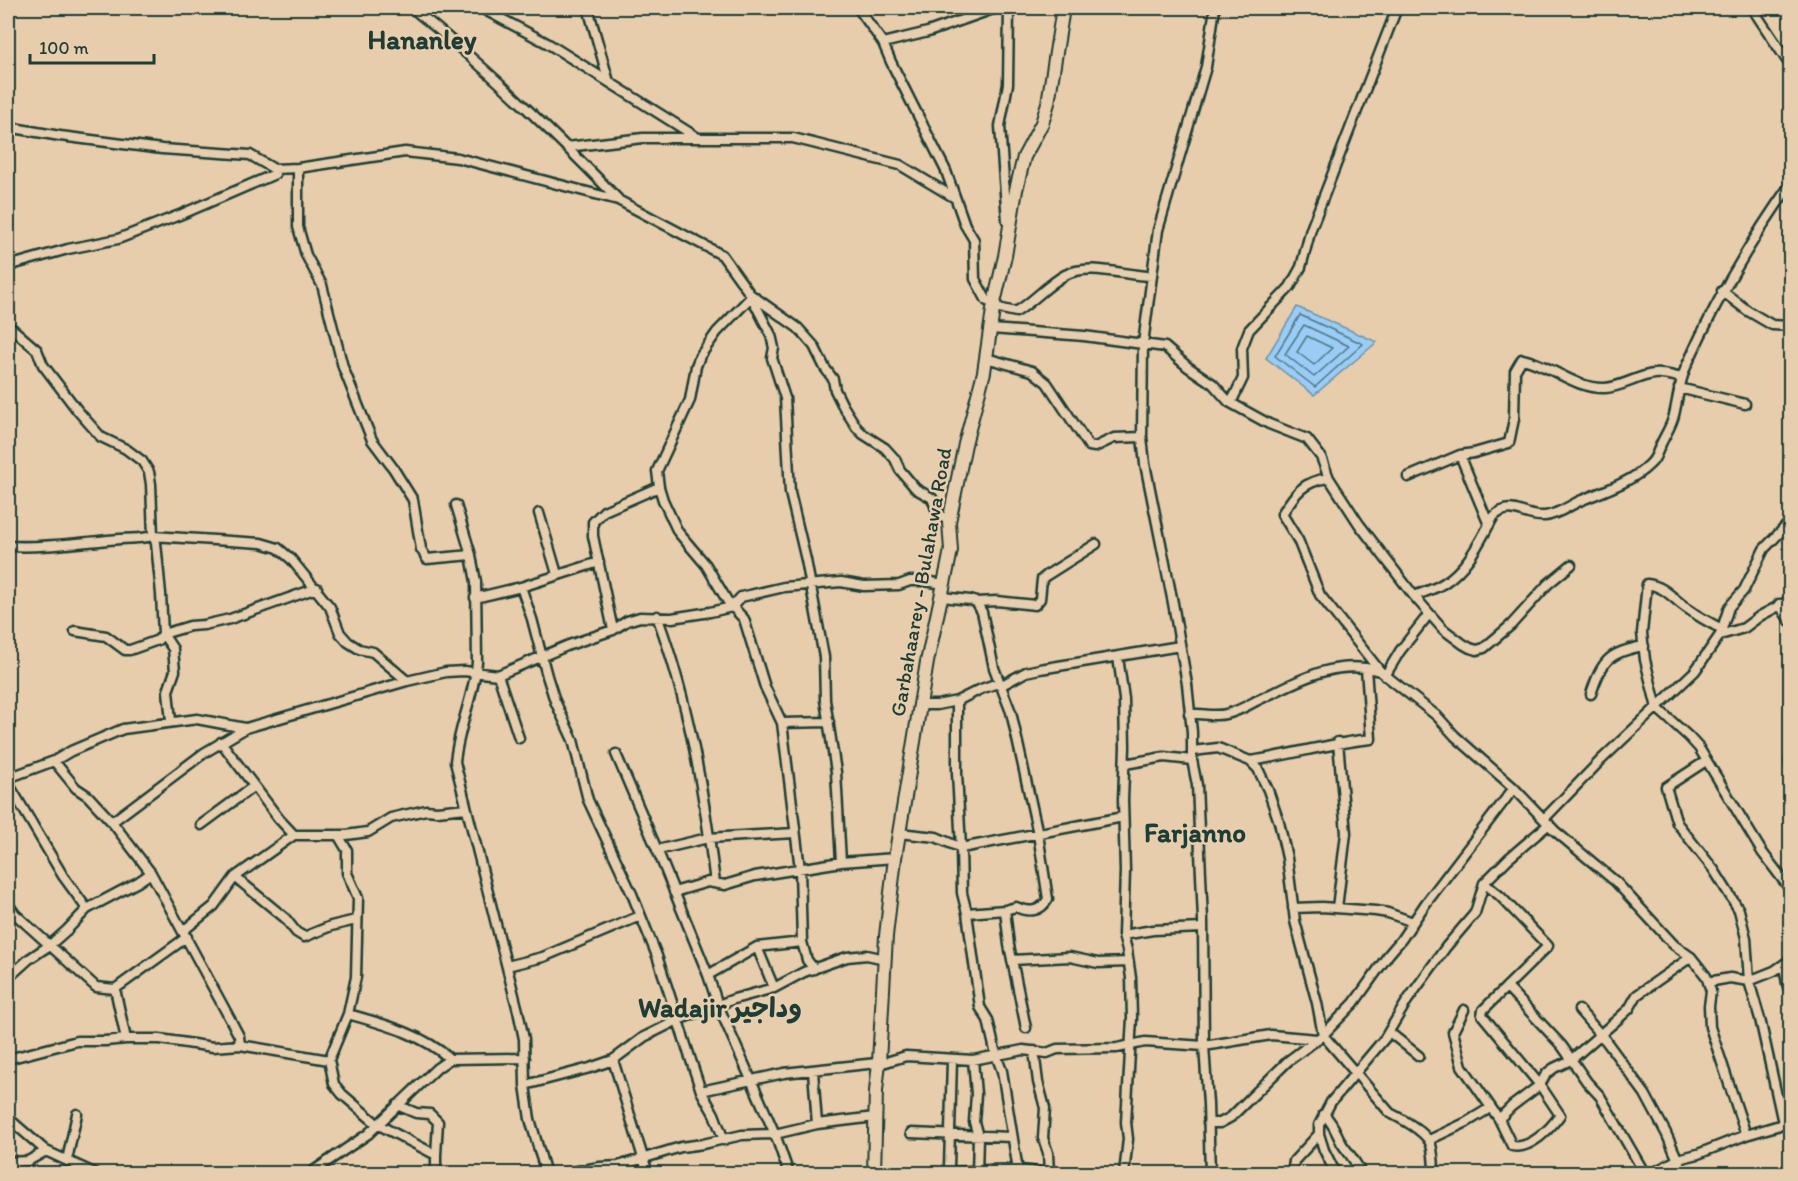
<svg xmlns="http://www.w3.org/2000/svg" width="1798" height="1181" font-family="Itim,'Playpen Sans Arabic',sans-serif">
<rect width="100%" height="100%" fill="#e8cdac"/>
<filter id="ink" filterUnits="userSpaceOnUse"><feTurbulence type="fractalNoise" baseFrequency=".0167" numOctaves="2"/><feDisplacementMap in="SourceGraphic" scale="12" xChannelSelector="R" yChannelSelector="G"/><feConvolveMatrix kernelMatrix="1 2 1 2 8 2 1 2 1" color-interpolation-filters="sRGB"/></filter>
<g filter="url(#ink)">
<!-- water -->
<path fill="#9accf6" stroke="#6993a8" stroke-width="1.5" d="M 1297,307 L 1377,342 L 1314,395 L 1266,358 Z"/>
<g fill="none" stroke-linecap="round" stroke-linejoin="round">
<!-- shore -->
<path stroke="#507682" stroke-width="1.5" d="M 1300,315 L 1363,344 L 1315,387 L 1275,356 Z
M 1304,325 L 1349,346 L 1314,377 L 1285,354 Z
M 1307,336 L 1332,348 L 1314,365 L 1297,352 Z"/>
<defs>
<path id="minor" d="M 412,8 C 485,66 553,132 618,199
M 481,8 L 547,43 L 698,138
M 588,8 L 609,82
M 858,8 L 883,43 L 891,62 L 946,171 L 965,225 L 974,240 L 975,279 L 987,301 L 994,303
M 1752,8 L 1790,65
M 883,43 L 928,32 L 996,8
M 8,127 L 60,136 L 162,149 L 250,155 L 274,169 L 298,168 L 405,152 L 458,158 L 618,200 L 722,255 L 750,294 L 798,328 L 814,346 L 825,368 L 833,379 L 835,390 L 843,406 L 857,428 L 863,434 L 885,448 L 895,459 L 900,470 L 916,489 L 932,498 L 937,512 L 949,522
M 567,147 L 643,138 L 793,138 L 900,165 L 955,198
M 298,168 L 298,227 L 306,255 L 322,285 L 343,367 L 372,440 L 393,468 L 413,500 L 421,549 L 427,559 L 471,555
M 1007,221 L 1000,126 L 1008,84 L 1009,8
M 8,266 L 68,249 L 118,239 L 182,214 L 275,174 L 274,169
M 1722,291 L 1748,311 L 1772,325 L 1790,326
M 751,297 L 717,332 L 700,356 L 696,366 L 690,400 L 657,471 L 659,487 L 663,500 L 678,532 L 706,565 L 728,602 L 744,619 L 765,687 L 782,723 L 800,869 L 802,942 L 807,960 L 814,969
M 752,298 L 771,335 L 774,348 L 772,358 L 785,398 L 790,493 L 806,560 L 824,657 L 825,700 L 836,772 L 841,862
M 993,307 L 1016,312 C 1034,301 1047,285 1065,275 C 1089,262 1125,276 1152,276
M 8,325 L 37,350 L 43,365 L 78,411 L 101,437 L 126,449 L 142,461 L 149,472 L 151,484 L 153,536 L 261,543 L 278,548 L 291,559 L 330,607 L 340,633 L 348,642 L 359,649 L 373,652 L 407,681
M 991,329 L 1084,336 L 1165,347 L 1188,367 L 1213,384 L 1229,402 L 1269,424 L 1307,439 L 1321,457 L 1329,478 L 1359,524 L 1414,596 L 1443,629 L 1463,644 L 1470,648 L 1477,650 L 1484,648 L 1497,637 L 1511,625 L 1548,584 L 1571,565
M 986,358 L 1032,371 L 1047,383 L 1089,446 L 1095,447 L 1114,438 L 1142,437
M 1679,388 L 1745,404
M 1231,403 L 1243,378 L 1242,348 L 1249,330 L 1290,287 L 1301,267 L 1311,229 L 1397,8
M 1460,455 L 1489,525
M 1408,477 L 1460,455 L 1474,453 L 1509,443 L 1514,419 L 1515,371 L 1522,359 C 1550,364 1574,389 1605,388 C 1622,387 1637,376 1654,374 C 1664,373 1673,376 1682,378
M 1329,478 C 1304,481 1295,493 1282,514 L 1298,540 L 1320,595 L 1380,671 L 1437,716 L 1455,736 L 1514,788 L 1555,831 L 1616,882 L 1674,945 L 1691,957 L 1706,976 L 1711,991 L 1709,1006 L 1710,1027 L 1746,1135
M 456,505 L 471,555 L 476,582 L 477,662 C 474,696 458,728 455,762 L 518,1011 L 524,1039 L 525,1085 L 530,1119 L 546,1174
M 539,513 L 557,574
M 8,546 C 45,548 83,542 120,539 C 132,538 142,539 153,536 L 156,543 L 161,594 L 163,634 L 173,649 L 175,671 L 168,691 L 171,721
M 521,587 L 532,619 L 547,676 L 555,701 L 573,740 L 588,800 L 632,894 L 657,956 L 701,1091 L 714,1114 L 724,1140
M 1414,596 C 1424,592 1435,589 1444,583 C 1469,567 1480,540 1494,516 C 1513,500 1523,518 1545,516 C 1558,515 1570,505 1582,500 C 1606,490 1632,482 1650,464 C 1657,458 1657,451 1661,444 C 1665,435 1672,425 1674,415 C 1678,399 1679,383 1686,367 C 1715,302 1749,243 1790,185
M 942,597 L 970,600 L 976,602 L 982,612 L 994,668 L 1011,712 L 1038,834 L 1048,899 C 1040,912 1030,913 1016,907 L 1005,910 L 967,913
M 475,598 L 521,587 L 599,562
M 976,602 L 997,601 L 1035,605 L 1040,599 L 1042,579 L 1047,575 L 1096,544
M 1779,604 L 1790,621
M 657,616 C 689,702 704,793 715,883
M 1722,629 C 1710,623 1699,617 1688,609 C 1674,600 1665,586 1647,584 L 1642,633 L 1645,660 L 1657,708 L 1689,737 L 1699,748 L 1762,852 L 1790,889
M 613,630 L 593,536 L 593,522 L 604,511 L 659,487
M 75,631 L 106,636 L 125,650 L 130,650 L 158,640 L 163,634 L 190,626 L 204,625 L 230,619 L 317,588
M 1720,635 L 1744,628 L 1760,616 L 1790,600
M 1118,657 L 1124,699 L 1125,747 L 1123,800 L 1125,871 L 1123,935 L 1127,950 L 1131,978 L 1132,1018 L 1126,1122 L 1128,1139 L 1124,1174
M 498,675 L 519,738
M 1385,676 L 1400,651 L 1429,614
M 1591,694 C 1602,661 1608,652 1644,646
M 957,701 L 957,773 L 961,848 L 1123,817
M 921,705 L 937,705 L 957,701 L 981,689 L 995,684 L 1002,685 L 1026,672 L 1040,669 L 1180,646
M 1189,714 C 1201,713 1215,717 1226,714 C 1237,712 1247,706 1256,701 C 1297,682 1332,658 1380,671
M 782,723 L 829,722
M 221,742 L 279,819 L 294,835 L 346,835 L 368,832 L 391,818 L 404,815 L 426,810 L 437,811 L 466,808
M 1193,751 L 1218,748 L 1250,761 L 1258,769 L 1268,790 L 1279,822 L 1287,858 L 1295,921 L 1317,1003 L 1323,1035 L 1390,1113 C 1402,1119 1427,1132 1431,1145 C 1434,1154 1433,1165 1435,1174
M 616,754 L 661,859 L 708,975 L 718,1005 L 775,1134 L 789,1174
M 1790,760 L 1790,765
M 54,761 L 76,788 L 88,796 L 112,822 L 151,873 L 230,1019 L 239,1036 L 240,1045
M 1250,761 C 1291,755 1330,743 1371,739 L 1366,668
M 1706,761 L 1666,787 L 1677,823 L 1714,870 L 1739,910 L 1746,938 L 1749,981 L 1760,1019 L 1783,1123
M 1125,764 L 1164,757 L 1192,760
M 8,778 L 54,761 L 71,751 L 123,729 L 197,719 L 245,728
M 8,783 L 63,876 L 87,909
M 1545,818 L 1601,760 L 1695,671 L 1720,635 L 1729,607 L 1744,590 L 1764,549 L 1790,522
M 112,822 L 204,753 L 246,728 L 407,681 L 446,672 L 464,671 L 498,675 L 569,645 L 613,630 L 627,621 L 640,617 L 672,618 L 710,612 L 732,607 L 741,597 L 784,587 L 841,582 L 864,586 L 899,585 L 910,581 L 924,581 L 945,584
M 201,825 L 254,786
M 899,833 L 936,837 L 961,848 L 962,893 L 967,913 L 980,1007 L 988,1020 L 996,1055 L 1002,1071 L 1017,1164 L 1016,1174
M 657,850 L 708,838 L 795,833
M 235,877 L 285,918 L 296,932 L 304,937 L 331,926 L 356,920
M 674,892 L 708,882 L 725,885 L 755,876 L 841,862 L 895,858
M 8,904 L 15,914 L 96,987 L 115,989 L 126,1039
M 1293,908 L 1322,907 L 1376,911 L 1388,913 L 1413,922
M 1337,908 L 1346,833 L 1338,742
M 1005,910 L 1009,945 L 1026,1028
M 183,931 L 214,906 L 235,877 L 294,835
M 1123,935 L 1153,930 L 1203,928
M 757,947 L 774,988
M 1012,960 L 1070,957 L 1098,963 L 1129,962
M 1784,965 L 1787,984 L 1790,992
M 507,966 L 543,957 L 640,916
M 708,975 L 757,947 L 802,942
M 8,978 L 29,959 L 50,945 L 67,930 L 87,909 L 138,882 L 151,873
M 1708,982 L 1730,978 L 1749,981 L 1774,971 L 1790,960
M 1507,987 L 1562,1046 L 1587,1082 L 1600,1096 L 1645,1174
M 115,989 L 187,937
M 1464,1010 L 1453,1032 L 1462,1066 L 1499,1119 L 1512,1146 C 1530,1150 1550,1129 1560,1115 L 1540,1085 L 1482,1015 L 1483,1010 L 1548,946 L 1500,896 L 1484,883
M 1579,1010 L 1606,1041 L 1645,1094 L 1666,1133 L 1684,1174
M 348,1014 C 383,1024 423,1034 450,1059
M 1389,1032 L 1419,1056
M 1034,1051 L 1038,1082 L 1045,1108 L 1043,1138 L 1048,1153 L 1049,1174
M 8,1059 L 77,1041 L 105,1041 L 126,1039 L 160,1039 L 213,1047 L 240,1045 L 329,1060 L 334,1084 L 342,1094 L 377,1124 L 436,1155 L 436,1174
M 329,1060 L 348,1014 L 356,977 L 358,898 L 347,873 L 347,850 L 338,835
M 613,1060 L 648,1174
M 973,1060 L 976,1094 L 974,1122 L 978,1136 L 977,1174
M 813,1071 L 817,1124
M 525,1085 L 590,1068 L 613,1060 L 644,1037 L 678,1020 L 734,999 L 774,988 L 804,972 L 847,957 L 867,955 L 885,959
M 701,1091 L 784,1073 L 886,1062 L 906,1056 L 973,1060 L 1023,1050 L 1047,1053 L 1057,1049 L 1117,1048 L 1145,1042 L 1204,1046 L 1271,1035 L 1317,1039
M 397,1105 L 416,1113 L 430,1114 L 438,1122 L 436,1155
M 1324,1114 C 1334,1124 1336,1133 1342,1144 C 1349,1154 1357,1162 1361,1174
M 8,1118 L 46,1151 L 96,1174
M 1499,1119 L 1512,1106 L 1540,1085 L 1546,1074 L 1554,1068 L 1571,1060 L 1618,1019 L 1629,1009 L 1637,995 L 1691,957
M 1208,1123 L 1220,1123 L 1231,1117 L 1288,1061 L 1323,1035 L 1354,1003 L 1389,954 L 1401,940 L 1426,903 L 1514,788
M 911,1133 L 1011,1137
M 1429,1140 L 1467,1122 L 1490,1108
M 67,1160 L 77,1114
M 8,1162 L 28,1161 L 46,1151
M 945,1172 C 978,1172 1013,1165 1046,1174
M 309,1174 L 368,1134 L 437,1068 L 450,1059 L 525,1058
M 560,1174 L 600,1167 L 618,1166 L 681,1147 L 703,1144 L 742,1135 L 775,1134 L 817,1124 L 875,1117
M 945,1174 L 949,1167 L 952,1060
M 1070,1174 L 1104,1174
M 1210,1174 L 1208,1104 L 1204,1046 L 1203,920 L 1197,785 L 1192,760 L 1192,732 L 1187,684 L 1173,603 L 1145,464 L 1142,437 L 1143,344 L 1158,230 L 1206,67 L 1215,8
M 1292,1174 L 1294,1161 L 1319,1134
M 1336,1174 L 1324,1150 L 1319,1134 L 1319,1125 L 1331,1102 L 1385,1038 L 1407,1001 L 1446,947 L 1475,913 L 1484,883 L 1508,859 L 1549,824
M 1652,1174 L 1678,1159 L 1698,1154 L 1746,1135 L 1790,1122"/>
<path id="secondary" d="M 874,1174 L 876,1091 L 879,1062 L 886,936 L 895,858 L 927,662 L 948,565 L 951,550 L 949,522 L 965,444 L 984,372 L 994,303 L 1005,256 L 1016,190 L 1024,157 L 1042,123 L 1048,103 L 1063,8"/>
</defs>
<!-- minor casing -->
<use href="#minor" stroke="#1f3d34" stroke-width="13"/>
<!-- secondary casing -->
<use href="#secondary" stroke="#1f3d34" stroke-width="16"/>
<!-- minor -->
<use href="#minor" stroke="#e7ceaf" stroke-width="8"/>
<!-- secondary -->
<use href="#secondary" stroke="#e7ceaf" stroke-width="12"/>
</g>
</g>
<g text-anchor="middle" stroke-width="5" stroke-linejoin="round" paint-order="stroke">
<!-- street labels -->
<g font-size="21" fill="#1f3d34" stroke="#e7ceaf">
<text transform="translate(921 582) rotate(-80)" y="7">Garbahaarey - Bulahawa Road</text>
</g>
<!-- district labels -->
<g font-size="27" font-weight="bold" fill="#1f3d34" stroke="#e7ceaf">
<text x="422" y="49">Hananley</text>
<text x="1195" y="842">Farjanno</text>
<text x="720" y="1017">Wadajir وداجير</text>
</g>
</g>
<!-- margin -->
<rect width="1798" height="1181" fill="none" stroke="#e7ceaf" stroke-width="30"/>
<rect x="15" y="15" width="1768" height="1151" fill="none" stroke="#1f3d34" stroke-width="2" filter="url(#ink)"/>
<!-- scale -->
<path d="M30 54v9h124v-9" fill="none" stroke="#1f3d34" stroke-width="3"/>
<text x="39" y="54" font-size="18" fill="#1f3d34" stroke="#e7ceaf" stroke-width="4.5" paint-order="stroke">100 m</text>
</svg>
